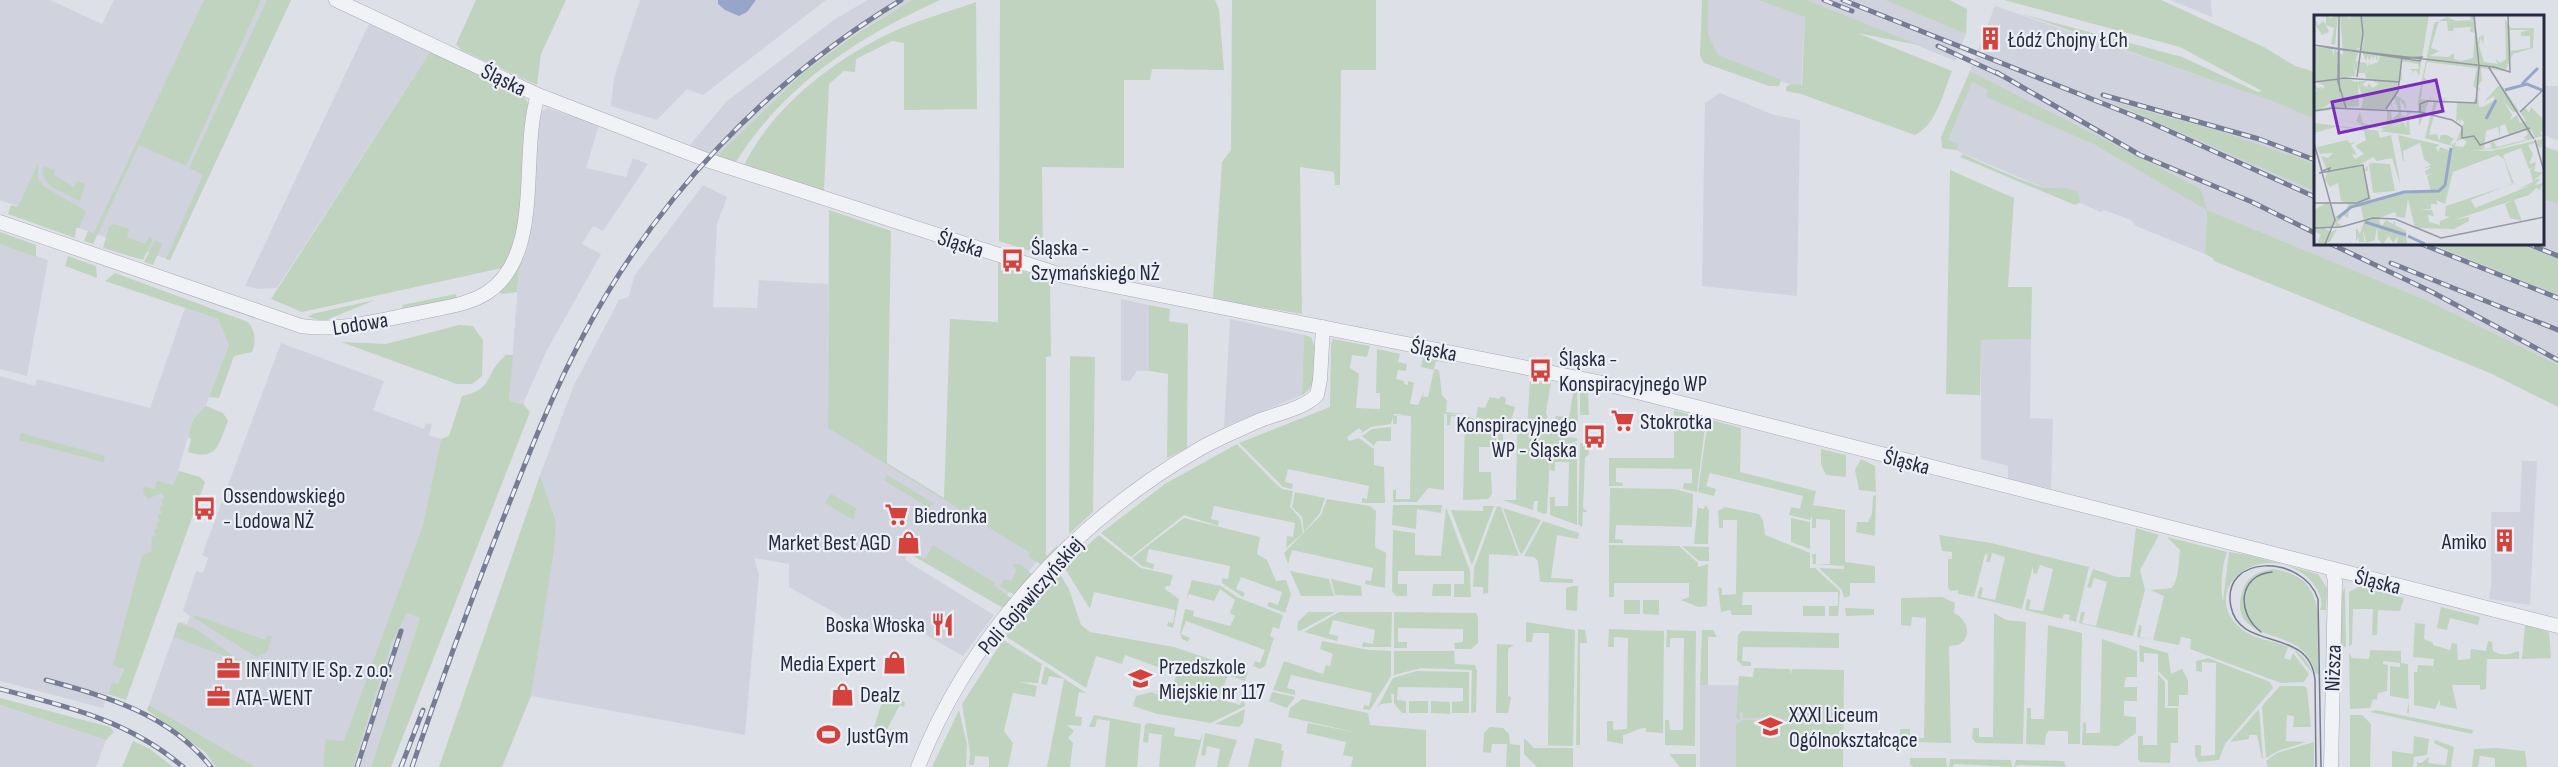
<svg xmlns="http://www.w3.org/2000/svg" width="2558" height="767" font-family="'Sofia Sans Condensed',sans-serif">
<rect width="100%" height="100%" fill="#dee0e8"/>
<!-- built -->
<path fill="#d0d2dd" d="M 0,0 L 50,0 L 102,24 L 114,0 L 291,0 L 170,260 L 0,200 Z
M 640,0 L 826,0 L 703,95 L 687,89 L 657,120 L 611,106 L 614,78 Z
M 868,0 L 912,0 L 856,33 L 805,71 L 717,156 L 689,146 L 727,101 L 835,19 Z
M 1705,0 L 1772,0 L 1805,12 L 1801,89 L 1706,52 Z
M 1807,0 L 1885,0 L 1966,34 L 1955,61 Z
M 2170,0 L 2211,0 L 2212,17 Z
M 1995,6 L 2276,102 L 2315,119 L 2315,243 L 2542,243 L 2542,200 L 2558,203 L 2558,365 L 2428,301 L 2207,210 L 2205,254 L 2136,226 L 2131,220 L 2104,210 L 2101,212 L 1955,150 L 1948,140 L 1971,81 L 1989,90 L 1986,97 L 2095,145 L 2207,209 L 2039,107 L 1970,71 Z
M 369,24 L 430,52 L 277,288 L 258,289 L 245,286 Z
M 2542,86 L 2558,86 L 2558,141 L 2542,134 Z
M 1720,93 L 1774,115 L 1800,120 L 1797,296 L 1702,286 L 1705,103 Z
M 547,108 L 599,125 L 586,168 L 626,177 L 633,158 L 648,164 L 603,231 L 593,226 L 582,244 L 601,254 L 546,352 L 523,404 L 509,401 L 519,271 L 528,244 L 538,114 Z
M 703,185 L 727,197 L 717,224 L 713,307 L 757,308 L 759,280 L 828,284 L 828,428 L 1031,551 L 1029,556 L 1037,562 L 998,605 L 908,553 L 905,560 L 994,615 L 963,656 L 921,632 L 892,626 L 866,630 L 789,587 L 789,564 L 754,558 L 759,574 L 745,735 L 531,696 L 556,521 L 540,475 L 574,385 L 619,300 L 629,297 L 634,276 Z
M 0,244 L 48,260 L 27,376 L 0,369 Z
M 1121,299 L 1149,305 L 1149,371 L 1137,371 L 1130,381 L 1121,381 Z
M 185,308 L 218,319 L 229,345 L 205,408 L 193,419 L 161,532 L 148,601 L 118,684 L 112,682 L 103,708 L 0,681 L 0,376 L 35,386 L 37,379 L 150,408 Z
M 1230,319 L 1304,335 L 1302,395 L 1224,427 Z
M 2031,339 L 2030,418 L 2053,419 L 2051,489 L 2008,479 L 2008,466 L 1981,459 L 1981,340 Z
M 281,343 L 384,381 L 373,410 L 424,429 L 426,423 L 432,425 L 429,435 L 441,439 L 423,525 L 369,677 L 344,742 L 325,739 L 323,767 L 255,767 L 149,705 L 178,623 L 187,624 L 190,616 L 183,611 L 196,571 L 203,573 L 206,565 L 208,558 L 202,555 Z
M 2522,461 L 2537,461 L 2530,605 L 2489,599 L 2491,586 L 2491,512 L 2520,512 Z
M 407,613 L 420,618 L 371,767 L 353,767 L 391,645 Z
M 1700,685 L 1843,686 L 1843,767 L 1700,767 Z
M 0,705 L 106,740 L 96,767 L 0,767 Z"/>
<!-- green -->
<path fill="#c0d3be" d="M 204,0 L 261,0 L 186,166 L 139,145 L 93,244 L 84,241 L 88,231 L 94,233 Z
M 267,0 L 291,0 L 170,260 L 166,259 L 203,175 L 189,168 Z
M 476,0 L 566,0 L 541,54 L 537,85 L 461,50 L 456,44 Z
M 912,0 L 940,0 C 858,37 784,85 736,162 L 717,156 L 805,71 L 856,34 Z
M 1000,0 L 1215,0 L 1219,9 L 1224,70 L 1152,69 L 1150,80 L 1124,80 L 1124,168 L 1042,167 L 1043,255 L 999,241 Z
M 1232,0 L 1376,0 L 1376,70 L 1341,70 L 1340,185 L 1335,185 L 1334,172 L 1300,167 L 1302,314 L 1213,299 L 1222,162 L 1231,150 Z
M 1702,0 L 1708,0 L 1708,35 L 1718,55 L 1781,80 L 1779,86 L 1769,86 L 1704,63 L 1700,56 Z
M 1759,0 L 1807,0 L 1918,45 L 1857,33 L 1952,71 C 1943,93 1937,124 1915,135 L 1801,94 L 1786,91 L 1786,87 L 1791,84 L 1802,85 L 1805,17 Z
M 1885,0 L 1950,0 L 1967,9 L 1966,34 Z
M 2004,0 L 2161,0 L 2264,47 L 2295,66 L 2315,72 L 2315,119 L 2275,102 L 2022,14 L 2182,57 L 2258,92 L 2262,91 L 2180,47 Z
M 976,2 L 977,109 L 904,110 L 904,43 L 892,41 L 856,59 L 855,72 L 844,71 L 829,84 L 824,191 L 744,165 C 773,107 832,61 890,33 C 918,20 948,12 976,2 Z
M 430,52 L 523,95 L 528,103 C 525,157 529,219 502,268 L 302,312 L 271,299 Z
M 1970,71 L 2201,189 L 2207,210 L 2428,301 L 2558,365 L 2558,407 L 2490,373 L 2214,261 L 2213,258 L 2205,254 L 2207,210 L 2095,145 L 1986,97 L 1988,90 L 1972,82 L 1948,140 L 1960,145 L 1955,150 L 1942,148 L 1941,137 Z
M 2109,101 L 2219,131 L 2315,164 L 2315,191 Z
M 2542,146 L 2558,151 L 2558,203 L 2542,200 Z
M 1963,154 C 1978,161 2035,187 2047,188 C 2060,188 2067,186 2079,193 L 2080,202 L 2075,205 L 1960,157 Z
M 38,163 L 38,178 L 43,186 L 86,211 L 79,228 L 76,228 L 75,238 L 8,214 L 11,205 L 18,207 Z
M 44,166 L 55,171 L 54,175 L 74,187 L 77,181 L 85,184 L 80,201 L 50,186 L 42,174 Z
M 1950,170 L 2014,198 L 2008,287 L 2032,287 L 2031,339 L 1981,340 L 1980,395 L 1946,394 Z
M 829,210 L 891,231 L 887,463 L 944,498 L 950,319 L 998,322 L 998,262 L 1050,281 L 1051,356 L 1046,357 L 1046,556 L 1056,547 L 1056,542 L 1057,549 L 1043,566 L 1028,556 L 1030,553 L 828,428 Z
M 114,224 L 129,229 L 127,237 L 145,244 L 149,237 L 153,239 L 143,260 L 103,248 L 109,227 Z
M 0,232 L 36,245 L 36,257 L 0,244 Z
M 155,240 L 162,244 L 153,265 L 144,262 Z
M 2430,243 L 2517,243 L 2558,259 L 2558,295 Z
M 68,256 L 96,266 L 97,278 L 65,266 Z
M 524,256 L 519,271 L 517,292 L 502,294 L 498,291 Z
M 115,273 L 248,322 C 256,332 256,341 252,352 L 234,356 L 219,398 L 209,397 L 229,345 L 218,319 L 105,281 Z
M 456,294 L 457,299 L 403,310 L 402,305 Z
M 375,300 L 324,321 L 308,317 L 312,314 Z
M 1149,305 L 1170,309 L 1169,321 L 1188,324 L 1187,448 L 1167,458 L 1168,374 L 1149,371 Z
M 459,325 L 473,326 L 483,340 L 482,376 L 472,384 L 457,384 L 341,342 L 386,344 Z
M 1304,335 L 1311,337 C 1318,352 1319,388 1302,395 Z
M 1333,339 L 1370,346 L 1367,357 L 1352,355 L 1350,368 L 1359,374 L 1356,408 L 1380,409 L 1380,393 L 1376,393 L 1377,349 L 1400,354 L 1398,362 L 1407,364 L 1406,371 L 1398,370 L 1396,379 L 1404,381 L 1404,384 L 1408,385 L 1408,381 L 1414,383 L 1410,404 L 1418,405 L 1424,391 L 1423,397 L 1428,397 L 1434,370 L 1421,367 L 1423,357 L 1461,365 L 1436,361 L 1434,369 L 1439,370 L 1442,395 L 1447,401 L 1446,412 L 1465,414 L 1394,414 L 1391,424 L 1371,427 L 1360,434 L 1362,431 L 1359,428 L 1347,437 L 1349,441 L 1359,438 L 1374,449 L 1374,465 L 1384,467 L 1385,503 L 1362,503 L 1362,498 L 1367,499 L 1369,486 L 1288,469 L 1285,482 L 1293,484 L 1292,489 L 1283,487 L 1239,443 L 1330,407 L 1331,343 Z
M 506,355 L 513,355 L 509,401 L 523,404 L 530,412 L 391,767 L 371,767 L 420,618 L 407,613 L 391,645 L 353,767 L 323,767 L 325,739 L 344,741 L 423,525 L 441,439 L 449,436 L 462,396 C 495,389 484,373 506,355 Z
M 1070,356 L 1095,357 L 1093,512 L 1069,534 Z
M 1530,380 L 1551,383 L 1546,412 L 1548,421 L 1554,422 L 1556,416 L 1569,417 L 1574,388 L 1577,388 L 1578,426 L 1568,424 L 1565,437 L 1577,438 L 1577,441 L 1555,448 L 1540,445 L 1539,454 L 1550,456 L 1547,513 L 1544,514 L 1537,511 L 1538,501 L 1534,501 L 1533,510 L 1502,500 L 1516,500 L 1517,434 L 1503,433 L 1503,443 L 1498,443 L 1498,422 L 1476,417 L 1478,407 L 1485,408 L 1490,397 L 1499,399 L 1501,396 L 1506,398 L 1505,404 L 1515,407 L 1510,425 L 1527,429 Z
M 1580,389 L 1588,391 L 1589,415 L 1580,415 Z
M 206,406 L 223,413 L 228,421 C 218,445 218,461 188,452 L 191,439 L 188,437 L 193,419 Z
M 1674,410 L 1706,419 L 1697,492 L 1683,489 L 1684,483 L 1692,483 L 1692,469 L 1616,468 L 1616,482 L 1623,483 L 1623,486 L 1609,486 L 1609,458 L 1674,458 Z
M 1408,413 L 1444,414 L 1444,490 L 1428,488 L 1417,502 L 1393,502 L 1393,490 L 1396,489 L 1396,499 L 1410,499 L 1411,416 L 1397,415 L 1397,424 L 1393,424 L 1393,416 Z
M 1447,414 L 1465,416 L 1496,425 L 1496,450 L 1493,447 L 1479,447 L 1479,472 L 1491,472 L 1492,494 L 1488,499 L 1463,500 L 1465,417 L 1451,416 L 1450,425 L 1447,425 Z
M 1708,419 L 1741,428 L 1740,472 L 1816,491 L 1813,505 L 1845,510 L 1845,562 L 1875,566 L 1875,583 L 1850,583 L 1850,596 L 1844,598 L 1842,590 L 1819,568 L 1844,569 L 1844,566 L 1813,564 L 1812,554 L 1816,554 L 1816,564 L 1830,564 L 1830,520 L 1816,519 L 1816,528 L 1812,528 L 1812,516 L 1810,520 L 1789,515 L 1791,507 L 1800,509 L 1803,496 L 1710,473 L 1706,486 L 1716,489 L 1714,496 L 1698,492 Z
M 1391,427 L 1391,441 L 1377,441 L 1374,446 L 1362,436 L 1372,429 Z
M 21,433 L 105,456 L 103,462 L 19,440 Z
M 1577,443 L 1577,525 L 1550,515 L 1550,497 L 1555,497 L 1555,506 L 1568,506 L 1569,462 L 1555,462 L 1555,471 L 1550,470 C 1551,452 1559,445 1577,443 Z
M 1580,443 L 1589,443 L 1589,454 L 1585,458 L 1583,508 L 1588,512 L 1583,512 L 1582,527 L 1578,524 Z
M 1237,444 L 1276,484 L 1282,489 L 1293,491 L 1290,507 L 1300,518 L 1303,533 L 1286,548 L 1287,536 L 1293,537 L 1295,523 L 1214,506 L 1211,519 L 1219,521 L 1218,526 L 1184,515 L 1131,557 L 1101,533 L 1165,484 Z
M 1821,449 L 1846,455 L 1846,477 L 1826,475 L 1821,464 Z
M 1861,459 L 1875,466 L 1876,492 L 1859,490 L 1855,470 Z
M 179,471 L 200,477 L 205,482 L 126,700 L 108,694 L 112,682 L 118,684 L 124,669 L 113,665 L 142,556 L 152,551 L 151,538 L 156,535 L 154,530 L 158,528 L 156,523 L 160,521 L 157,515 L 162,513 L 159,508 L 164,506 L 161,500 L 165,498 L 162,493 L 147,499 L 143,491 L 144,487 L 155,489 L 157,481 L 173,485 Z
M 540,475 L 556,521 L 554,549 L 531,696 L 502,767 L 439,767 Z
M 887,475 L 933,503 L 929,508 L 884,480 Z
M 1610,488 L 1674,489 L 1693,494 L 1692,527 L 1616,525 L 1615,539 L 1623,540 L 1623,543 L 1609,543 Z
M 1295,492 L 1325,498 L 1320,513 L 1304,532 L 1302,517 L 1292,507 Z
M 831,494 L 856,508 L 853,520 L 825,503 Z
M 1876,495 L 1875,536 L 1856,532 L 1857,522 L 1868,522 L 1872,514 L 1873,496 Z
M 1327,499 L 1370,506 L 1376,511 L 1375,547 L 1386,553 L 1385,588 L 1365,584 L 1366,580 L 1371,581 L 1373,568 L 1292,550 L 1288,564 L 1284,553 L 1321,515 Z
M 1698,503 L 1697,507 L 1703,509 L 1706,505 L 1709,511 L 1708,544 L 1694,544 Z
M 1393,505 L 1442,505 L 1441,513 L 1417,509 L 1416,529 L 1392,525 Z
M 1483,506 L 1494,506 L 1472,565 L 1451,510 L 1483,511 Z
M 1497,506 L 1501,507 L 1519,556 L 1489,554 L 1488,593 L 1483,594 L 1483,587 L 1473,587 L 1474,568 Z
M 1446,507 L 1470,571 L 1471,597 L 1454,597 L 1454,584 L 1464,584 L 1464,571 L 1398,571 L 1398,584 L 1407,584 L 1407,596 L 1396,596 L 1392,591 L 1393,530 L 1415,533 L 1415,555 L 1441,556 Z
M 1725,507 L 1759,514 L 1763,520 L 1765,535 L 1810,553 L 1810,568 L 1815,568 L 1840,591 L 1838,616 L 1829,616 L 1829,606 L 1838,606 L 1838,592 L 1743,592 L 1742,605 L 1752,605 L 1752,615 L 1732,615 L 1730,610 L 1721,612 L 1718,587 L 1722,588 L 1722,595 L 1736,594 L 1737,520 L 1723,520 L 1723,528 L 1719,528 L 1718,511 Z
M 1503,508 L 1541,520 L 1522,554 L 1520,553 Z
M 1184,518 L 1260,537 L 1257,554 L 1267,560 L 1276,581 L 1286,580 L 1291,594 L 1285,613 L 1267,606 L 1269,602 L 1278,605 L 1282,592 L 1241,577 L 1236,589 L 1245,593 L 1243,597 L 1222,583 L 1222,578 L 1228,579 L 1230,566 L 1149,549 L 1146,562 L 1154,564 L 1153,569 L 1142,566 L 1132,558 Z
M 1791,518 L 1810,522 L 1810,549 L 1791,542 Z
M 1543,521 L 1579,533 L 1578,539 L 1557,535 L 1551,578 L 1573,579 L 1573,583 L 1540,582 L 1538,561 L 1534,557 L 1524,556 Z
M 2136,528 L 2159,535 L 2140,570 L 2145,590 L 2133,636 L 2079,623 L 2081,612 L 2085,612 L 2082,623 L 2096,626 L 2107,582 L 2094,578 L 2091,588 L 2087,587 L 2093,569 L 2117,577 L 2130,577 Z
M 1099,535 L 1141,568 L 1173,575 L 1170,586 L 1166,586 L 1165,589 L 1179,599 L 1173,628 L 1167,626 L 1168,622 L 1173,623 L 1175,610 L 1094,592 L 1090,609 L 1064,567 Z
M 1939,535 L 1991,543 L 2089,567 L 2076,622 L 2069,620 L 2070,615 L 2064,614 L 2062,619 L 2025,610 L 2027,599 L 2031,600 L 2029,609 L 2043,611 L 2053,569 L 2040,565 L 2037,574 L 2033,573 L 2033,566 L 2022,609 L 1977,598 L 1980,587 L 1983,588 L 1981,597 L 1995,600 L 2005,557 L 1992,553 L 1990,562 L 1986,562 L 1988,555 L 1985,554 L 1974,597 L 1958,594 L 1958,590 L 1951,591 L 1948,588 L 1948,559 L 1952,559 L 1952,552 L 1942,551 Z
M 2167,537 L 2227,552 C 2222,565 2220,589 2223,601 L 2229,552 L 2248,555 L 2318,574 L 2327,588 L 2326,610 L 2320,610 C 2326,597 2312,580 2302,573 C 2257,543 2203,587 2236,624 C 2260,650 2297,632 2313,674 L 2294,650 L 2288,647 L 2284,658 L 2290,660 L 2293,653 L 2309,674 L 2304,682 L 2281,683 L 2190,649 L 2191,639 L 2181,637 L 2179,645 L 2137,637 L 2139,625 L 2142,626 L 2140,637 L 2153,640 L 2164,596 L 2150,590 L 2172,588 C 2180,574 2178,564 2180,550 Z
M 933,545 L 995,583 L 994,585 L 1013,600 L 1005,609 L 912,555 L 913,553 L 925,559 Z
M 1609,545 L 1679,546 L 1698,563 L 1698,567 L 1708,564 L 1707,606 L 1698,607 L 1681,600 L 1689,597 L 1689,583 L 1614,583 L 1614,597 L 1609,597 Z
M 1682,546 L 1709,547 L 1709,561 L 1699,561 Z
M 1014,564 L 1020,564 L 1032,574 L 1016,596 L 1000,586 L 1004,579 L 1011,581 L 1017,570 L 1012,566 Z
M 2273,569 C 2332,577 2316,629 2319,674 L 2316,674 C 2313,663 2307,653 2298,647 C 2278,632 2229,634 2242,593 C 2246,577 2258,571 2273,569 Z
M 1290,571 L 1329,579 L 1334,596 L 1301,596 Z
M 1059,573 L 1069,589 L 1081,625 L 1090,632 L 1174,647 L 1248,672 L 1245,681 L 1228,675 L 1219,699 L 1240,705 L 1243,696 L 1245,706 L 1211,723 L 1157,714 L 1133,706 L 1136,696 L 1152,692 L 1176,702 L 1153,690 L 1169,695 L 1177,674 L 1125,655 L 1122,664 L 1096,656 L 1086,688 L 1005,636 Z
M 1331,579 L 1361,586 L 1362,596 L 1335,595 Z
M 1192,580 L 1221,586 L 1237,597 L 1283,615 L 1279,629 L 1273,627 L 1270,636 L 1274,638 L 1265,666 L 1260,669 L 1253,666 L 1255,661 L 1260,663 L 1265,650 L 1186,621 L 1181,634 L 1190,638 L 1188,642 L 1182,639 L 1180,632 L 1185,609 L 1194,611 L 1193,616 L 1230,626 L 1235,616 L 1230,613 L 1235,600 L 1220,589 L 1214,601 L 1189,594 L 1186,600 Z
M 1433,584 L 1451,584 L 1451,596 L 1432,596 Z
M 1573,586 L 1578,586 L 1577,611 L 1566,610 L 1566,588 Z
M 2360,586 L 2404,598 L 2400,611 L 2378,610 L 2377,635 L 2372,635 L 2373,609 L 2353,609 L 2352,644 L 2349,647 L 2349,592 Z
M 2345,587 L 2346,647 L 2338,646 L 2341,596 Z
M 1942,597 L 1955,603 L 1954,613 C 1965,618 1971,630 1964,641 L 1958,645 L 1949,646 L 1951,743 L 1910,742 L 1910,740 L 1900,739 L 1900,729 L 1910,729 L 1910,738 L 1924,738 L 1926,618 L 1912,617 L 1911,626 L 1901,625 L 1901,598 Z
M 1624,600 L 1640,600 L 1640,614 L 1624,614 Z
M 1643,600 L 1659,600 L 1659,615 L 1643,614 Z
M 1803,606 L 1825,606 L 1825,616 L 1803,616 Z
M 2441,607 L 2480,617 L 2478,625 L 2450,618 L 2447,630 L 2437,628 Z
M 1845,608 L 1874,609 L 1874,615 L 1846,616 Z
M 1308,612 L 1335,612 L 1300,631 L 1297,630 L 1298,622 Z
M 1339,612 L 1392,612 L 1391,647 L 1362,647 L 1363,642 L 1373,644 L 1375,630 L 1333,620 L 1329,634 L 1338,636 L 1337,641 L 1304,632 Z
M 1394,612 L 1476,613 L 1478,618 L 1478,643 L 1471,649 L 1455,649 L 1454,643 L 1463,642 L 1463,629 L 1398,628 L 1398,642 L 1407,642 L 1407,648 L 1394,648 Z
M 1994,613 L 2006,620 L 2026,622 L 2023,744 L 1976,743 L 1972,738 L 1973,728 L 1979,728 L 1979,737 L 1993,737 Z
M 194,615 L 265,640 L 268,635 L 272,637 L 267,652 L 256,657 L 193,617 Z
M 183,622 L 182,625 L 194,628 L 236,658 L 254,667 L 174,637 L 178,623 Z
M 1526,622 L 1575,630 L 1573,746 L 1532,745 L 1548,745 L 1549,633 L 1533,633 L 1532,642 L 1526,642 Z
M 2415,623 L 2425,624 L 2424,639 L 2433,643 L 2433,645 L 2450,650 L 2452,643 L 2457,644 L 2458,660 L 2470,659 L 2471,649 L 2486,651 L 2488,641 L 2492,642 L 2493,651 C 2503,657 2509,654 2519,651 L 2519,659 L 2487,659 L 2486,689 L 2480,690 L 2480,685 L 2452,685 L 2457,709 L 2440,705 L 2440,699 L 2435,709 L 2414,705 L 2414,672 L 2417,672 L 2418,665 L 2433,666 L 2434,659 L 2413,657 Z
M 2048,625 L 2082,633 L 2080,744 L 2068,744 L 2068,731 L 2049,731 L 2046,734 L 2045,745 L 2026,744 L 2027,708 L 2031,708 L 2031,719 L 2044,719 Z
M 2525,625 L 2549,632 L 2551,658 L 2522,659 Z
M 1578,629 L 1585,630 L 1587,643 L 1580,643 L 1580,745 L 1576,745 Z
M 1609,629 L 1664,631 L 1663,733 L 1646,732 L 1646,728 C 1639,727 1630,734 1623,735 L 1623,744 L 1607,741 L 1607,721 L 1613,721 L 1613,730 L 1627,729 L 1628,638 L 1614,637 L 1614,647 L 1608,647 Z
M 1667,630 L 1696,631 L 1695,746 L 1665,745 L 1665,720 L 1669,720 L 1670,730 L 1683,730 L 1684,638 L 1670,638 L 1670,647 L 1666,647 Z
M 1702,630 L 1713,630 L 1717,637 L 1708,637 L 1708,685 L 1700,685 Z
M 1742,631 L 1839,633 L 1839,648 L 1743,647 L 1742,661 L 1751,662 L 1751,666 L 1743,666 L 1737,660 L 1738,635 Z
M 2102,639 L 2137,651 L 2137,677 L 2126,677 L 2124,687 L 2137,687 L 2137,701 L 2124,701 L 2124,716 L 2136,717 L 2136,733 L 2118,746 L 2082,745 L 2083,722 L 2086,723 L 2086,733 L 2100,733 Z
M 1003,640 L 1042,664 L 1038,683 L 1019,682 L 1037,686 L 1035,697 L 1013,693 L 1004,731 L 1013,743 L 1008,767 L 989,767 L 989,757 L 975,756 L 974,765 L 969,765 L 970,753 L 962,704 Z
M 1322,641 L 1369,650 L 1391,651 L 1391,676 L 1370,710 L 1363,709 L 1364,705 L 1369,706 L 1372,693 L 1291,675 L 1287,688 L 1295,690 L 1295,695 L 1273,690 L 1284,661 L 1323,674 L 1326,665 L 1330,666 L 1333,654 L 1320,649 Z
M 1497,644 L 1514,645 L 1508,649 L 1508,696 L 1511,697 L 1508,713 L 1496,713 Z
M 2139,645 L 2168,653 L 2171,674 L 2182,669 L 2188,680 L 2188,695 L 2179,695 L 2179,706 L 2168,706 L 2168,681 L 2158,671 L 2158,654 L 2144,653 L 2144,662 L 2140,662 Z
M 2370,650 L 2401,651 L 2401,663 L 2408,664 L 2409,713 L 2407,713 L 2409,699 L 2390,696 L 2390,666 L 2400,667 L 2400,663 L 2383,661 L 2383,664 L 2388,665 L 2387,691 L 2378,693 L 2377,700 L 2373,699 L 2370,708 L 2350,709 L 2349,653 L 2352,658 L 2369,659 Z
M 1394,651 L 1454,651 L 1455,664 L 1475,665 L 1477,671 L 1476,712 L 1471,713 L 1472,670 L 1421,668 L 1394,675 Z
M 2208,658 L 2270,682 L 2273,688 L 2225,744 L 2219,760 L 2198,762 L 2195,755 L 2195,745 L 2201,745 L 2201,756 L 2215,755 L 2216,663 L 2202,662 L 2202,672 L 2196,671 L 2196,661 Z
M 1045,666 L 1086,693 L 1079,692 L 1075,716 L 1082,717 L 1081,726 L 1067,725 L 1074,731 L 1068,738 L 1073,743 L 1070,767 L 1047,767 L 1064,679 L 1049,676 L 1047,685 L 1041,684 Z
M 1754,668 L 1790,669 L 1790,675 L 1792,669 L 1844,670 L 1843,767 L 1736,767 L 1736,724 L 1743,720 L 1786,720 L 1786,718 L 1743,718 L 1743,712 L 1740,712 L 1740,720 L 1736,718 L 1739,676 L 1753,677 Z
M 1417,671 L 1469,672 L 1469,713 L 1452,713 L 1452,702 L 1463,701 L 1463,688 L 1398,687 L 1397,700 L 1406,701 L 1406,713 L 1402,713 L 1394,703 L 1394,694 L 1391,694 L 1392,703 L 1381,704 L 1377,708 L 1393,678 Z
M 2158,674 L 2165,682 L 2165,708 L 2178,708 L 2178,743 L 2171,743 L 2170,763 L 2140,762 L 2138,759 L 2138,736 L 2143,736 L 2143,745 L 2157,745 Z
M 2280,686 L 2304,686 L 2307,688 L 2311,727 L 2293,727 L 2294,716 L 2287,715 L 2286,741 L 2306,742 L 2278,751 L 2266,758 L 2262,706 Z
M 1272,692 L 1295,697 L 1287,708 L 1269,701 Z
M 881,694 L 886,694 L 885,699 L 899,704 L 901,699 L 905,703 L 904,707 L 900,705 L 886,731 L 874,727 L 883,699 L 879,697 Z
M 0,698 L 110,727 L 114,732 L 106,740 L 0,705 Z
M 1302,699 L 1368,713 L 1370,725 L 1426,730 L 1426,767 L 1351,767 L 1353,757 L 1343,755 L 1346,742 L 1306,733 L 1308,723 L 1358,733 L 1288,717 L 1290,708 Z
M 1409,701 L 1428,701 L 1428,713 L 1409,713 Z
M 1431,701 L 1450,702 L 1450,714 L 1431,713 Z
M 149,705 L 255,767 L 216,767 L 205,752 L 147,710 Z
M 1245,709 L 1243,723 L 1239,727 L 1215,724 Z
M 2259,709 L 2263,759 L 2262,759 L 2257,735 L 2249,735 L 2249,739 L 2230,742 Z
M 959,710 L 967,744 L 966,767 L 932,767 Z
M 2376,710 L 2473,730 L 2472,734 L 2370,712 Z
M 1094,715 L 1141,724 L 1137,767 L 1105,767 L 1110,721 L 1097,719 L 1095,727 L 1089,727 Z
M 2350,715 L 2362,715 L 2371,724 L 2370,767 L 2350,767 Z
M 1148,723 L 1175,728 L 1174,736 L 1200,740 L 1203,733 L 1195,767 L 1159,767 L 1162,735 L 1149,733 L 1148,743 L 1143,742 L 1145,725 Z
M 1490,727 L 1503,728 L 1509,734 L 1510,744 L 1520,745 L 1520,767 L 1506,767 L 1507,744 L 1492,744 L 1491,753 L 1483,752 L 1484,733 Z
M 1205,733 L 1237,740 L 1228,767 L 1217,767 L 1220,749 L 1207,746 L 1205,756 L 1201,755 Z
M 2414,736 L 2429,739 L 2427,755 L 2414,757 L 2413,767 L 2392,767 L 2392,751 L 2413,754 Z
M 1255,738 L 1282,744 L 1281,750 L 1284,751 L 1281,767 L 1248,767 Z
M 1524,738 L 1534,748 L 1573,748 L 1573,767 L 1537,767 L 1524,754 Z
M 2435,740 L 2454,747 L 2451,767 L 2417,767 L 2417,762 L 2421,763 L 2429,757 L 2428,763 L 2446,765 L 2448,750 L 2434,743 Z
M 133,741 L 150,749 L 173,767 L 122,767 Z
M 2314,742 L 2314,767 L 2268,767 L 2266,761 L 2277,753 Z
M 2496,748 L 2525,751 L 2527,767 L 2495,767 L 2495,758 L 2480,756 L 2478,767 L 2472,767 L 2474,749 Z
M 1669,754 L 1696,754 L 1696,767 L 1680,767 Z
M 1910,758 L 1946,758 L 1947,767 L 1914,767 L 1910,765 Z
M 1950,759 L 2011,760 L 2012,767 L 1954,764 L 1953,767 L 1949,767 Z
M 2016,760 L 2064,761 L 2066,767 L 2018,765 L 2014,767 Z"/>
<!-- water -->
<path fill="#96a6cb" d="M 718,0 L 756,0 L 747,12 L 739,16 L 725,10 L 718,4 Z"/>
<g fill="none" stroke-linecap="round" stroke-linejoin="round">
<defs>
<path id="tertiary" d="M 336,0 L 538,95 L 707,160 L 1064,276 L 1598,382 L 2558,626
M 0,222 L 301,326 C 341,332 379,320 418,313 C 440,308 469,305 488,292 C 545,253 519,154 538,95
M 918,767 C 971,632 1076,520 1201,448 C 1221,437 1242,428 1263,419 C 1280,413 1304,408 1317,395 L 1320,380 L 1323,327
M 2331,767 L 2335,582 L 2333,570"/>
</defs>
<!-- tertiary casing -->
<use href="#tertiary" stroke="#a7aab6" stroke-width="15"/>
<!-- tertiary -->
<use href="#tertiary" stroke="#f1f2f6" stroke-width="14"/>
<!-- tram -->
<path stroke="#767c93" stroke-width="1.5" d="M 2261,632 C 2236,613 2238,575 2272,572
M 2316,767 L 2315,680 C 2310,626 2240,652 2231,607 C 2220,553 2303,554 2318,599 L 2321,767"/>
<defs>
<path id="rail" d="M 1824,0 L 1852,11
M 1843,0 L 2147,121 L 2315,197
M 1938,46 L 2003,76
M 1996,72 L 2140,155 L 2252,202 L 2315,233
M 2103,95 L 2259,139 L 2315,160
M 2329,243 L 2432,292 L 2558,360
M 2419,243 L 2558,298
M 2526,243 L 2558,256
M 2391,263 L 2558,330
M 46,680 C 108,697 169,714 211,767
M 0,689 C 66,706 130,721 183,767
M 357,767 L 401,631
M 401,767 L 423,710
M 412,767 C 439,687 468,608 499,529 C 525,464 550,398 583,336 C 656,198 767,81 901,0"/>
</defs>
<!-- rail casing -->
<use href="#rail" stroke="#767c93" stroke-width="5"/>
<!-- rail -->
<use href="#rail" stroke="#edeff6" stroke-width="3" stroke-dasharray="9" stroke-linecap="butt"/>
</g>
<!-- icons -->
<defs>
<symbol id="building-bare" viewBox="-9 -9 18 18"><path d="M-4-6H4V6H1V3H-1V6H-4ZM-2.5-4.3h1.7v1.8h-1.7ZM.8-4.3h1.7v1.8H.8ZM-2.5-1h1.7V.8h-1.7ZM.8-1h1.7V.8H.8Z" fill="#d5413b" stroke="#edeff6" stroke-width="2.5" paint-order="stroke"/></symbol>
<symbol id="bus-bare" viewBox="-9 -9 18 18"><path d="M-5-6H5V4H4V6H2V4H-2V6H-4V4H-5ZM-3.5-4V0h7V-4ZM-3.5 1.2v1.5H-2V1.2ZM2 1.2v1.5H3.5V1.2Z" fill="#d5413b" stroke="#edeff6" stroke-width="2.5" paint-order="stroke"/></symbol>
<symbol id="supermarket-bare" viewBox="-9 -9 18 18"><path d="M-6-5.5h2.5l.6 2H6L4.5 2H-2.5L-4.4-4H-6ZM-1.5 3.2a1.3 1.3 0 1 0 .1 0ZM3 3.2a1.3 1.3 0 1 0 .1 0Z" fill="#d5413b" stroke="#edeff6" stroke-width="2.5" paint-order="stroke"/></symbol>
<symbol id="shop-bare" viewBox="-9 -9 18 18"><path d="M-5-2.5h2.3a2.7 3.5 0 0 1 5.4 0H5L5.5 6h-11ZM-1.5-2.5h3a1.5 2.3 0 0 0-3 0Z" fill="#d5413b" stroke="#edeff6" stroke-width="2.5" paint-order="stroke"/></symbol>
<symbol id="restaurant-bare" viewBox="-9 -9 18 18"><path d="M-5-6h1v4h1v-4h1v4h1v-4h1v5L-1.5 .5V6h-2V.5L-5-1ZM5-6V6H3V1.5H1.5Q1.5-4 5-6Z" fill="#d5413b" stroke="#edeff6" stroke-width="2.5" paint-order="stroke"/></symbol>
<symbol id="office-bare" viewBox="-9 -9 18 18"><path d="M-6-3h4V-5.5h4V-3h4V5H-6ZM-1-4.5V-3h2v-1.5ZM-6 0V1H6V0Z" fill="#d5413b" stroke="#edeff6" stroke-width="2.5" paint-order="stroke"/></symbol>
<symbol id="school-bare" viewBox="-9 -9 18 18"><path d="M0-5L7-2L0 1L-7-2ZM-4 1L0 2.5L4 1V4Q0 6-4 4Z" fill="#d5413b" stroke="#edeff6" stroke-width="2.5" paint-order="stroke"/></symbol>
<symbol id="stadium-bare" viewBox="-9 -9 18 18"><path d="M0-5a6.5 5 0 1 0 0 10a6.5 5 0 1 0 0-10ZM-3.5-1.8h7v3.6h-7Z" fill="#d5413b" stroke="#edeff6" stroke-width="2.5" paint-order="stroke"/></symbol>
</defs>
<g fill-rule="evenodd">
<use href="#building-bare" x="1974" y="22" width="33" height="33"/>
<use href="#bus-bare" x="996" y="244" width="33" height="33"/>
<use href="#bus-bare" x="1524" y="354" width="33" height="33"/>
<use href="#supermarket-bare" x="1606" y="404" width="33" height="33"/>
<use href="#bus-bare" x="1578" y="420" width="33" height="33"/>
<use href="#bus-bare" x="188" y="492" width="33" height="33"/>
<use href="#supermarket-bare" x="880" y="498" width="33" height="33"/>
<use href="#building-bare" x="2488" y="524" width="33" height="33"/>
<use href="#shop-bare" x="892" y="526" width="33" height="33"/>
<use href="#restaurant-bare" x="926" y="608" width="33" height="33"/>
<use href="#shop-bare" x="878" y="646" width="33" height="33"/>
<use href="#office-bare" x="212" y="652" width="33" height="33"/>
<use href="#school-bare" x="1124" y="662" width="33" height="33"/>
<use href="#shop-bare" x="826" y="678" width="33" height="33"/>
<use href="#office-bare" x="202" y="680" width="33" height="33"/>
<use href="#school-bare" x="1754" y="710" width="33" height="33"/>
<use href="#stadium-bare" x="812" y="718" width="33" height="33"/>
</g>
<g text-anchor="middle" stroke-width="4.5" stroke-linejoin="round" paint-order="stroke">
<!-- poi labels -->
<g font-size="22" fill="#262b40" stroke="#edeff6" text-anchor="start">
<text x="2008" y="47">Łódź Chojny ŁCh</text>
<text x="1031" y="255">Śląska -<tspan x="1031" dy="25">Szymańskiego NŻ</tspan></text>
<text x="1559" y="366">Śląska -<tspan x="1559" dy="25">Konspiracyjnego WP</tspan></text>
<text x="1640" y="429">Stokrotka</text>
<text x="1577" y="432" text-anchor="end">Konspiracyjnego<tspan x="1577" dy="25">WP - Śląska</tspan></text>
<text x="223" y="503">Ossendowskiego<tspan x="223" dy="25">- Lodowa NŻ</tspan></text>
<text x="914" y="523">Biedronka</text>
<text x="2487" y="549" text-anchor="end">Amiko</text>
<text x="891" y="550" text-anchor="end">Market Best AGD</text>
<text x="925" y="632" text-anchor="end">Boska Włoska</text>
<text x="876" y="671" text-anchor="end">Media Expert</text>
<text x="1159" y="674">Przedszkole<tspan x="1159" dy="25">Miejskie nr 117</tspan></text>
<text x="246" y="677">INFINITY IE Sp. z o.o.</text>
<text x="860" y="702">Dealz</text>
<text x="236" y="705">ATA-WENT</text>
<text x="1789" y="722">XXXI Liceum<tspan x="1789" dy="25">Ogólnokształcące</tspan></text>
<text x="847" y="743">JustGym</text>
</g>
<!-- street labels -->
<g font-size="22" fill="#262b40" stroke="#edeff6">
<text transform="translate(504 79) rotate(26)" y="8">Śląska</text>
<text transform="translate(961 243) rotate(18)" y="8">Śląska</text>
<text transform="translate(360 323) rotate(-9)" y="8">Lodowa</text>
<text transform="translate(1434 349) rotate(11)" y="8">Śląska</text>
<text transform="translate(1907 461) rotate(15)" y="8">Śląska</text>
<text transform="translate(2378 581) rotate(14)" y="8">Śląska</text>
<text transform="translate(1030 595) rotate(-49)" y="8">Poli Gojawiczyńskiej</text>
<text transform="translate(2332 668) rotate(-88)" y="8">Niższa</text>
</g>
</g>
<!-- overview -->
<g transform="translate(2314 15)">
<rect width="230" height="230" fill="#dee0e8"/>
<path d="M 12,0 L 16,3 L 24,0 L 21,30 L 17,29 L 20,13 L 12,10 L 15,17 L 8,20 L 1,9 L 3,6 L 4,11 L 9,6 L 12,9 ZM 26,0 L 33,0 L 36,6 L 35,0 L 58,0 L 57,3 L 59,0 L 115,0 L 105,61 L 102,55 L 96,59 L 99,56 L 95,54 L 105,54 L 104,49 L 87,46 L 88,65 L 84,66 L 82,80 L 91,86 L 93,95 L 86,85 L 88,106 L 88,100 L 92,102 L 94,96 L 98,96 L 88,107 L 73,114 L 90,107 L 93,116 L 92,108 L 95,104 L 96,120 L 64,116 L 66,123 L 77,120 L 87,172 L 78,143 L 63,146 L 59,142 L 42,152 L 48,151 L 51,156 L 53,150 L 54,155 L 50,157 L 58,188 L 82,179 L 117,177 L 113,161 L 120,158 L 112,160 L 111,156 L 118,152 L 110,153 L 117,150 L 110,144 L 106,128 L 89,136 L 90,146 L 89,146 L 84,120 L 126,130 L 122,132 L 124,137 L 126,132 L 137,136 L 138,131 L 111,123 L 120,86 L 116,85 L 116,80 L 117,85 L 124,87 L 125,86 L 130,87 L 130,81 L 132,87 L 142,87 L 123,88 L 115,120 L 123,119 L 125,126 L 127,120 L 133,120 L 140,124 L 136,128 L 138,130 L 142,127 L 141,131 L 149,132 L 153,127 L 149,124 L 142,126 L 150,108 L 148,104 L 145,109 L 146,104 L 142,107 L 143,87 L 159,88 L 164,79 L 165,92 L 169,92 L 181,85 L 180,81 L 170,87 L 184,71 L 189,72 L 199,87 L 197,90 L 200,88 L 205,96 L 199,97 L 190,87 L 198,100 L 196,105 L 203,100 L 206,108 L 212,106 L 206,97 L 211,92 L 215,98 L 217,92 L 229,104 L 229,116 L 226,117 L 229,121 L 221,123 L 216,112 L 218,124 L 181,134 L 156,135 L 177,136 L 229,124 L 227,133 L 222,130 L 224,127 L 214,130 L 219,139 L 215,149 L 222,147 L 220,156 L 229,158 L 220,165 L 227,163 L 221,170 L 229,168 L 226,175 L 222,173 L 215,180 L 140,205 L 155,202 L 155,206 L 140,214 L 101,213 L 94,184 L 91,203 L 83,202 L 81,197 L 65,203 L 67,212 L 72,205 L 79,209 L 81,205 L 81,210 L 92,216 L 93,229 L 83,228 L 84,221 L 79,228 L 75,221 L 69,229 L 64,224 L 63,210 L 61,225 L 52,228 L 49,214 L 50,227 L 45,227 L 45,222 L 42,226 L 42,212 L 46,219 L 50,206 L 47,192 L 40,192 L 35,194 L 34,203 L 27,199 L 25,204 L 29,203 L 23,207 L 29,212 L 22,212 L 21,208 L 20,212 L 20,206 L 18,212 L 10,213 L 17,217 L 23,214 L 16,227 L 3,229 L 6,222 L 0,229 L 7,220 L 0,216 L 0,195 L 14,187 L 16,190 L 15,187 L 21,202 L 33,194 L 34,188 L 27,186 L 24,168 L 16,172 L 11,165 L 13,157 L 10,158 L 9,155 L 13,155 L 7,141 L 14,143 L 19,138 L 6,139 L 3,132 L 33,125 L 37,129 L 37,128 L 42,127 L 37,130 L 43,140 L 38,139 L 41,144 L 50,139 L 41,131 L 52,125 L 50,116 L 35,113 L 21,112 L 0,118 L 0,108 L 67,116 L 70,114 L 50,111 L 11,100 L 48,110 L 42,106 L 46,97 L 49,108 L 65,113 L 73,110 L 73,95 L 77,95 L 78,104 L 85,98 L 81,83 L 82,91 L 80,84 L 77,87 L 79,94 L 76,88 L 73,94 L 47,94 L 49,85 L 44,68 L 45,91 L 20,93 L 17,88 L 6,95 L 17,91 L 16,95 L 0,97 L 0,77 L 4,75 L 0,75 L 0,67 L 3,73 L 8,72 L 7,75 L 11,71 L 0,66 L 0,32 L 18,33 L 20,42 L 20,35 L 29,40 ZM 51,22 L 47,35 L 52,46 L 54,40 L 55,46 L 58,40 L 59,46 L 61,40 L 63,46 L 64,40 L 66,40 L 64,47 L 56,50 L 55,47 L 54,52 L 52,48 L 41,46 L 46,34 L 41,33 L 46,33 ZM 40,45 L 42,59 L 44,46 L 44,58 L 51,58 L 52,63 L 65,69 L 58,73 L 55,68 L 53,72 L 48,70 L 54,65 L 41,67 L 32,63 L 26,65 L 26,73 L 25,63 L 41,61 ZM 191,109 L 195,120 L 212,115 L 214,119 L 209,123 L 214,124 L 183,132 L 180,127 L 176,128 L 178,133 L 170,134 L 172,116 L 184,112 L 186,124 L 186,111 ZM 207,133 L 215,154 L 220,152 L 216,155 L 219,167 L 202,175 L 220,169 L 161,193 L 157,185 L 199,168 L 201,171 L 189,140 ZM 184,140 L 190,144 L 198,169 L 132,191 L 131,201 L 136,202 L 126,206 L 126,210 L 115,207 L 114,200 L 120,201 L 118,195 L 104,195 L 117,194 L 117,189 L 124,189 L 122,185 L 131,189 L 139,157 ZM 156,0 L 160,0 L 161,5 L 156,5 L 160,6 L 165,29 L 165,22 L 170,20 L 169,30 L 167,22 L 165,30 L 170,47 L 184,49 L 181,43 L 186,48 L 192,44 L 191,4 L 197,13 L 220,13 L 219,33 L 199,39 L 191,56 L 167,53 L 168,65 L 164,71 L 167,77 L 159,71 L 163,53 L 113,47 L 110,62 L 117,69 L 109,67 L 107,84 L 115,86 L 105,112 L 104,84 L 120,8 L 133,2 L 142,6 L 157,5 ZM 125,6 L 133,6 L 134,16 L 139,16 L 140,21 L 139,13 L 157,12 L 156,17 L 161,18 L 159,43 L 147,46 L 140,44 L 140,38 L 134,42 L 116,41 L 125,36 L 117,33 ZM 196,15 L 215,15 L 207,17 L 207,21 L 216,21 L 216,33 L 197,36 ZM 60,148 L 76,149 L 81,176 L 59,178 L 55,149 ZM 200,185 L 208,206 L 196,203 L 191,189 Z" fill="#c0d3be" fill-rule="evenodd"/>
<path fill="none" stroke="#96a6cb" stroke-width="3" d="M 208,69 L 224,53M 191,75 L 213,69 L 228,75M 172,104 L 182,85M 24,203 L 37,192 L 90,177 L 125,176 L 131,170 L 137,133M 51,207 L 92,220M 94,221 L 111,229"/>
<path fill="none" stroke="#9498a5" stroke-width="1.5" d="M 25,0 L 24,67 L 32,93 L 24,67 ZM 0,30 L 23,34M 0,30 L 90,43 L 108,42 L 106,46 ZM 23,34 L 180,52 L 196,57 L 194,0M 174,51 L 220,124M 43,62 L 49,18 L 47,0M 0,67 L 25,64 L 25,0M 26,77 L 25,64 L 30,63 L 86,67M 72,94 L 84,76 L 88,42M 0,96 L 19,93 L 106,97 L 138,105 L 148,112 L 148,123 L 160,121 L 166,130 L 216,113M 106,97 L 106,89 L 113,86 L 162,88 L 165,51 L 160,0M 206,97 L 230,74M 221,125 L 230,156M 0,128 L 21,205 L 11,229M 0,128 L 8,156 L 16,153 L 14,157M 0,188 L 43,188 L 55,183 L 49,150 L 5,158M 0,213 L 27,212 L 59,203 L 81,204 L 127,223 L 230,202"/>
<path fill="#7b2cbf" fill-opacity="0.15" stroke="#7b2cbf" stroke-width="3" d="M 122,65 L 129,96 L 25,118 L 18,87 Z"/>
<rect width="230" height="230" fill="none" stroke="#262b40" stroke-width="3"/>
</g>
</svg>
